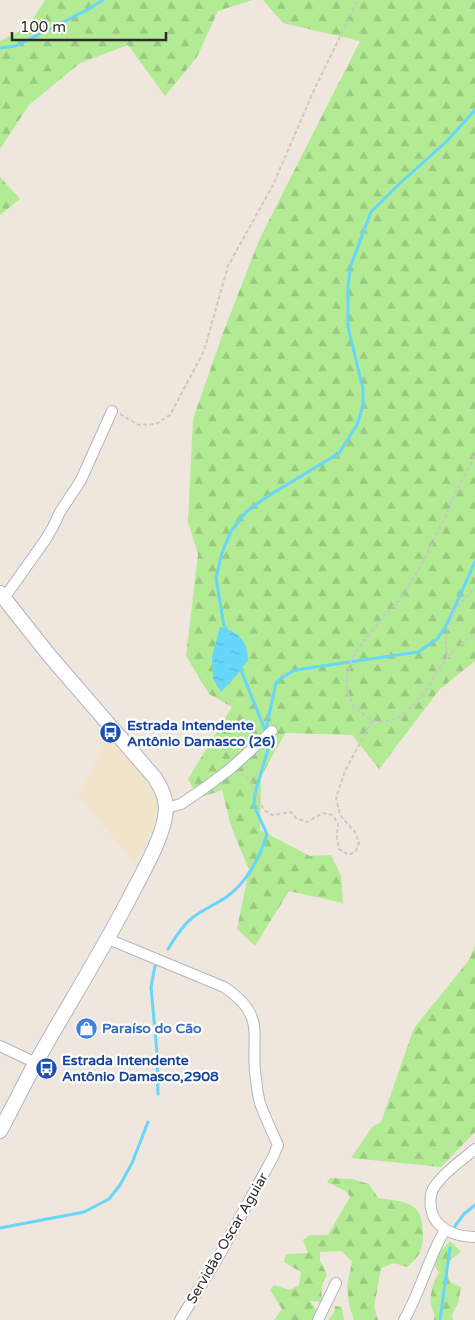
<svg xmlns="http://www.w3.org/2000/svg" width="475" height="1320" font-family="'Varela Round',sans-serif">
<defs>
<pattern id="forest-firs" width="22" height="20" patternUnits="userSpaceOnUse" patternTransform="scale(1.25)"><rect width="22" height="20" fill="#b3ea94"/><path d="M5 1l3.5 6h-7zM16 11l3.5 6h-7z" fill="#9ac980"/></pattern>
<pattern id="water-ripples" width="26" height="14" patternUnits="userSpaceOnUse" patternTransform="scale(1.25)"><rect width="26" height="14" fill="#66d6fa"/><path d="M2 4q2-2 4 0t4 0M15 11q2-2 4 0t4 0" fill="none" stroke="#59b8d6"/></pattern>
</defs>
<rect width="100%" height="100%" fill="#efe7dd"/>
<!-- education -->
<path fill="#f2e4cb" d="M 107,737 L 148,773 L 155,785 L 159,803 L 153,826 L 144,848 L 134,863 L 78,795 Z"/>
<!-- forest -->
<path fill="url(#forest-firs)" d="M 45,0 L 253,0 L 218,11 L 197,57 L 165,96 L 128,45 L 80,63 L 29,105 L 0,149 L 0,41 L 28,27 Z
M 263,0 L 475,0 L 475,661 L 440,689 L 379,769 L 352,735 L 285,733 L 261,777 L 260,830 L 310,856 L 331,855 L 341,876 L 343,903 L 289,891 L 255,946 L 237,929 L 249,870 L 231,826 L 222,790 L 199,798 L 188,779 L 232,707 L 209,694 L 186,656 L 198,554 L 188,522 L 193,419 L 223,333 L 260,238 L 360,41 L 283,23 Z
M 0,177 L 20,199 L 0,215 Z
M 475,945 L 475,1132 L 441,1167 L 351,1158 L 372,1127 L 381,1122 L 414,1028 L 469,960 Z
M 330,1178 L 352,1179 L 369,1184 L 378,1198 C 390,1200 404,1200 415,1208 C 424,1215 425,1243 420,1252 C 418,1257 411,1263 407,1267 L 394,1263 L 381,1268 L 374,1307 L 378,1320 L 354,1320 L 349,1305 L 347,1286 L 352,1262 L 342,1251 L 320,1252 L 320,1260 L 327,1275 C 321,1285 321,1291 322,1302 L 310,1301 L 321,1317 L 320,1320 L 274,1320 L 282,1309 L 270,1290 L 274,1285 L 290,1290 L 299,1285 L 301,1272 L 284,1262 L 286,1254 L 308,1253 L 303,1240 L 310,1235 L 328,1235 L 350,1197 L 347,1192 L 327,1182 Z
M 450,1241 L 461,1252 C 445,1263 445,1264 450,1282 L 461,1287 L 458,1303 L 452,1315 L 453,1320 L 434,1320 C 435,1313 433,1311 431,1304 C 429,1297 434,1278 439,1273 L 432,1261 Z
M 335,1306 L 342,1307 L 344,1320 L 328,1320 L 334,1313 Z"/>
<!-- water -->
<path fill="url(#water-ripples)" d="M 220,627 C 239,633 247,639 248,660 L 236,676 L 221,692 L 213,679 L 212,657 Z"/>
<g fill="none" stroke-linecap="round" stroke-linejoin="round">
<!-- stream -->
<path stroke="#66d6fa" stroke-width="3" d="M 0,48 L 16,46 L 87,10 L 103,0
M 226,631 L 224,626 L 216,578 L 222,553 L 231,531 L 246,512 L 265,498 L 339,453 L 357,425 L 363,406 L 363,389 L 348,327 L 348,286 L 351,265 L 371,212 L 397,186 L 447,141 L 475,110
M 239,665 L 265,730
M 266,729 L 276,683 L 281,678 L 295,670 L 418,652 L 437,639 L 446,626 L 475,562
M 168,949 C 175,938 181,927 192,918 C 202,910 214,905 225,898 C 246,884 260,858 267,834 L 254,806 L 255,793 L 270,743
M 155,966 L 151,987 L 157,1053 L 158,1094
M 455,1226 L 464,1214 L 475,1205
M 0,1228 L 84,1212 L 109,1199 L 120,1185 L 132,1163 L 148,1122
M 440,1320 L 450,1248"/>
<defs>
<path id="minor" d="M 4,598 L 46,539 L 53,527 L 60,512 L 81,480 L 112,411
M 167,808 L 181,804 L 203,789 L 230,769 L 272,731
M 108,939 L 224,987 C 269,1017 249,1036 256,1079 C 257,1088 258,1098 261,1106 C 266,1119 272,1132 278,1145 L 273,1157 L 219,1256 L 180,1320
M 0,1046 L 36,1063
M 475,1149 C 461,1161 443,1173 433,1189 C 430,1195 430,1201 431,1208 C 434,1229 456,1237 475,1237
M 318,1320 L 336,1283
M 404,1320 C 421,1291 428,1258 445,1230"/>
<path id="secondary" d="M 0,593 L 49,655 L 155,778 C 163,791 168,802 165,817 C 161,842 140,877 128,901 C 99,956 66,1009 35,1064 C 23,1086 12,1109 0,1131"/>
</defs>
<!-- minor casing -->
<use href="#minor" stroke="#b1b4c1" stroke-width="12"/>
<!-- secondary casing -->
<use href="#secondary" stroke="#b1b4c1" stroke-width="16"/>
<!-- path -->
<path stroke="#c8c8c8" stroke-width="2" stroke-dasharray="4 2.5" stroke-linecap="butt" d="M 120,414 L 139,425 L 156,424 L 170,415 L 204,351 L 228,266 L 273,185 L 314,90 L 358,0
M 475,456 L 453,497 L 448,511 L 425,558 L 403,596 L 379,622 L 358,649 L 351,662 L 347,677 L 347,691 L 354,707 L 372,721 L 383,722 L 398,718 L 414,705 L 426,690 L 438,670 L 447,658 L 458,646 L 466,641 L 475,632
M 447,657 C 444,641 448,620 458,606 C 463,600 469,594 475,589
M 241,773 L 250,780 L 255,793 L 264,810 L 272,815 L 291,812 L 296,818 L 307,822 L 323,813 L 332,815 L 338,823 L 337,837 L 339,849 L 349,855 L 356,851 L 359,843 L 355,832 L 340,815 L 336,798 L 345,771 L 372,721"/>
<!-- minor -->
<use href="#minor" stroke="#fff" stroke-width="10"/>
<!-- secondary -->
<use href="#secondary" stroke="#fff" stroke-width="14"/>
</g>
<!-- icons -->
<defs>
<symbol id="bus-disc" viewBox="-11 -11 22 22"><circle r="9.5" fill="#1a4fb4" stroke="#fff"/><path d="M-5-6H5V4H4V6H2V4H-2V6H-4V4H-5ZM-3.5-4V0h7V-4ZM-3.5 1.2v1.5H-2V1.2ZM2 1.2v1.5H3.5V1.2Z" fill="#fff"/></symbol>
<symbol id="shop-disc" viewBox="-11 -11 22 22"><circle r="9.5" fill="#3f7fe0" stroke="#fff"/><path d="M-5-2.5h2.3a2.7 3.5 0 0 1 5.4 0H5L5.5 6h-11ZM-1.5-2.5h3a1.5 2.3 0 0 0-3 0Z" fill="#fff"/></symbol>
</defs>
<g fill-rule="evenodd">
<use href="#bus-disc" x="98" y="720" width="25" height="25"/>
<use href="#shop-disc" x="74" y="1016" width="25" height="25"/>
<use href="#bus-disc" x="34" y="1056" width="25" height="25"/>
</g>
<g text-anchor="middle" stroke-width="4.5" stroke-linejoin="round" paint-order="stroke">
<!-- transit labels -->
<g font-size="14" font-weight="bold" fill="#164399" stroke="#fff" text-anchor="start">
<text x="127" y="730">Estrada Intendente<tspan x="127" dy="16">Antônio Damasco (26)</tspan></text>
<text x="62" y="1065">Estrada Intendente<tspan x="62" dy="16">Antônio Damasco,2908</tspan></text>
</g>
<!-- shop labels -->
<g font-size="14" font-weight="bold" fill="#366cbe" stroke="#fff" text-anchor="start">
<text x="102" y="1033">Paraíso do Cão</text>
</g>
<!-- street labels -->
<g font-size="14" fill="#2c2c2c" stroke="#fff">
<text transform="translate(227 1238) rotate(-60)" y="5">Servidão Oscar Aguiar</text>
</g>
</g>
<!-- scale -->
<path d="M12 32v8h154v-8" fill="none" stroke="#2c2c2c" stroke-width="2.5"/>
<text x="20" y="32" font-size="15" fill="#2c2c2c" stroke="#ffffff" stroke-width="4" paint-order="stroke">100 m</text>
</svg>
